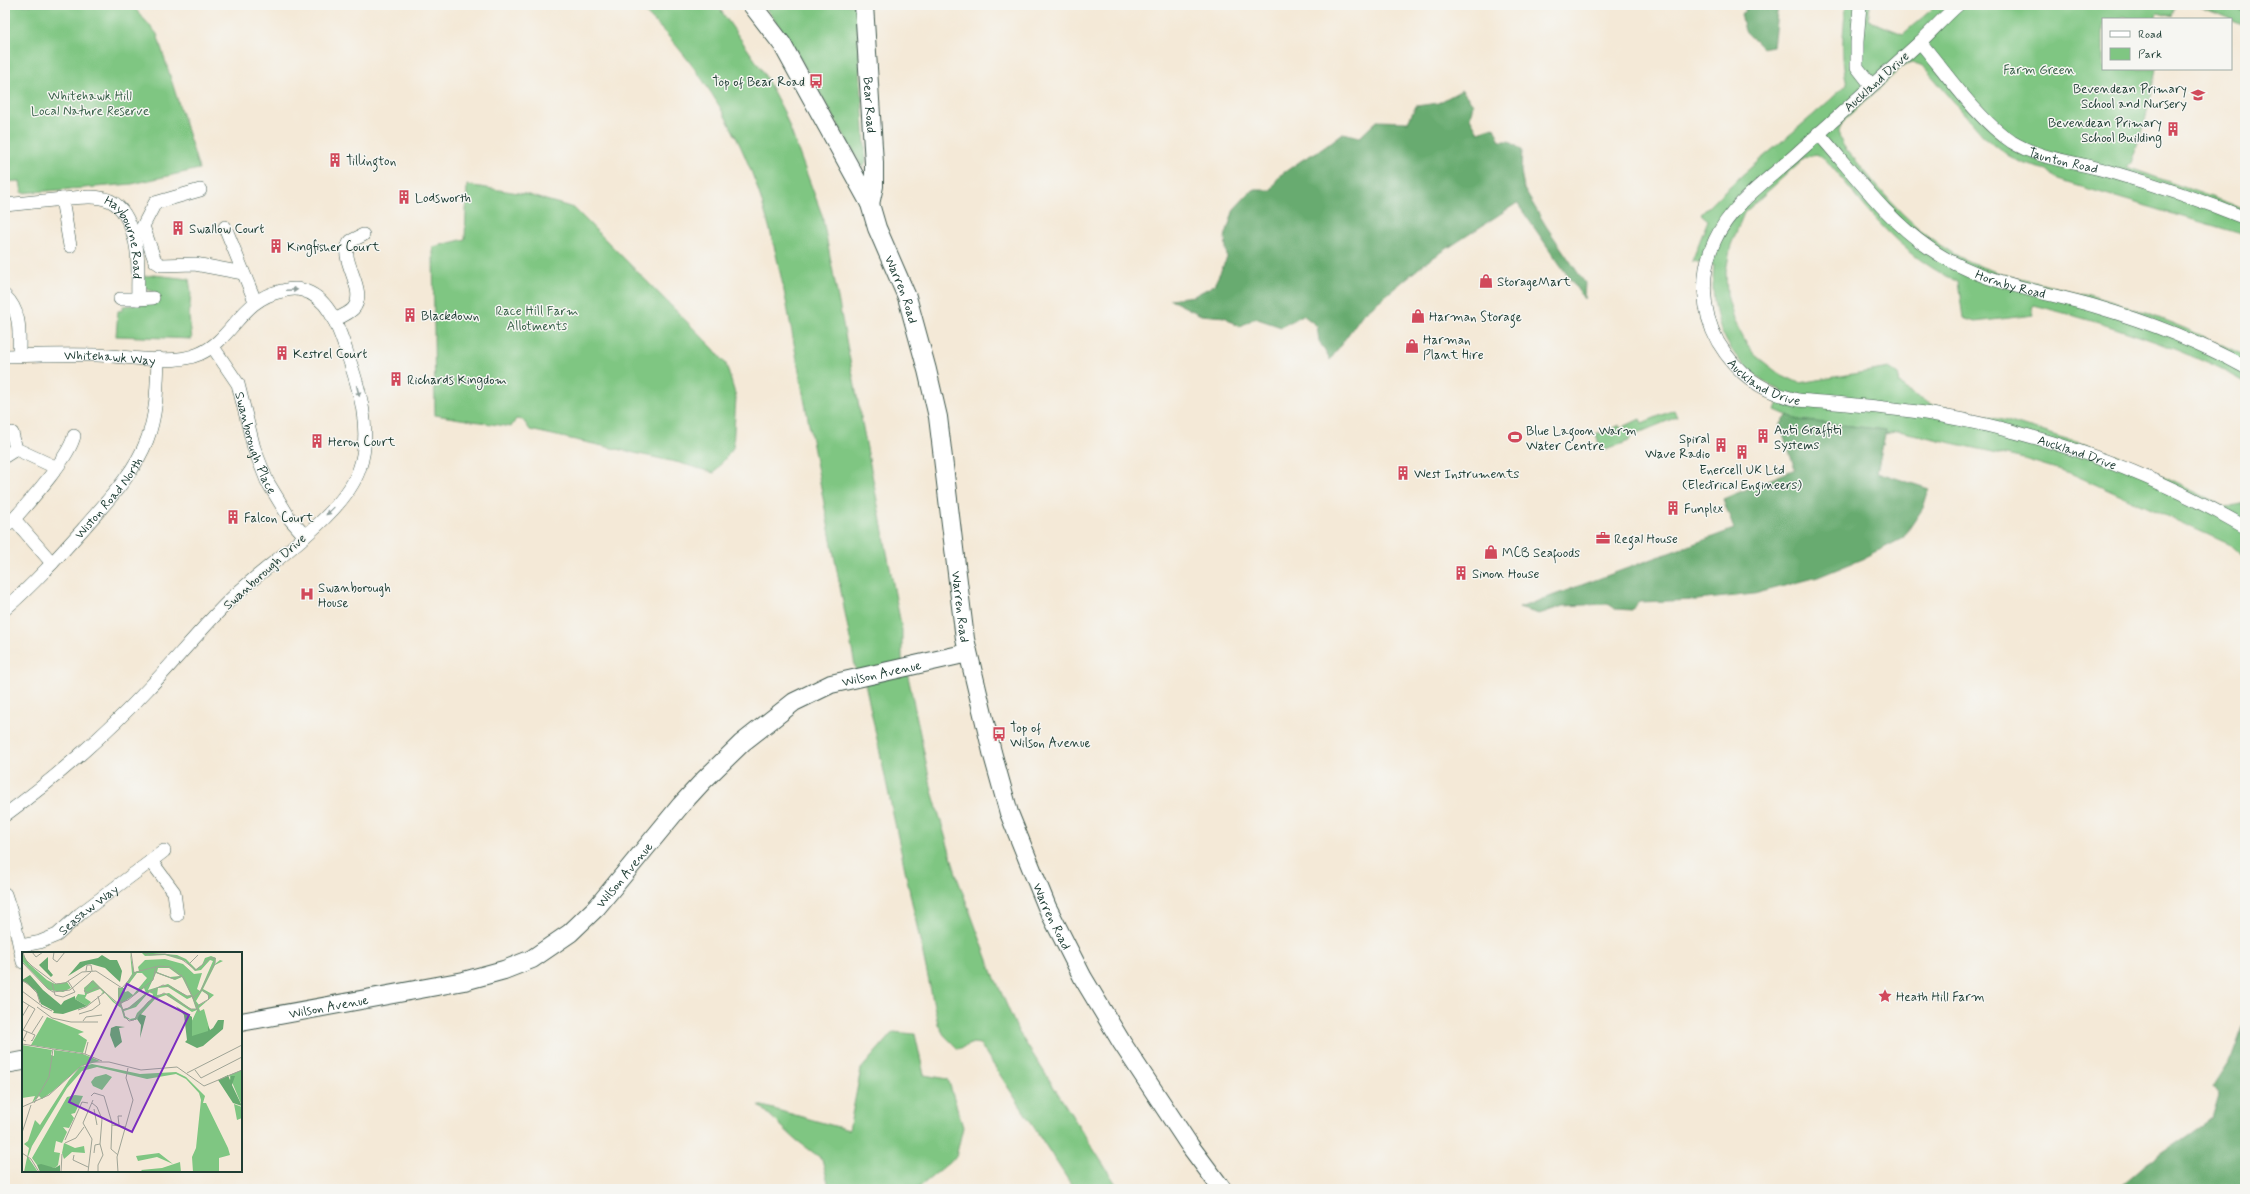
<svg xmlns="http://www.w3.org/2000/svg" width="2250" height="1194" font-family="Mynerve,sans-serif">
<rect width="100%" height="100%" fill="#f6f6f2"/>
<filter id="ink" filterUnits="userSpaceOnUse"><feTurbulence type="fractalNoise" baseFrequency=".025" numOctaves="2"/><feDisplacementMap in="SourceGraphic" scale="8" xChannelSelector="R" yChannelSelector="G"/><feConvolveMatrix kernelMatrix="1 2 1 2 8 2 1 2 1" color-interpolation-filters="sRGB"/></filter>
<filter id="wash" filterUnits="userSpaceOnUse"><feTurbulence type="fractalNoise" baseFrequency=".012" numOctaves="4" result="noise"/><feDisplacementMap in="SourceGraphic" scale="16" xChannelSelector="R" yChannelSelector="G"/><feGaussianBlur stdDeviation="0.9" result="paint"/><feColorMatrix in="noise" values="0 0 0 0 0 0 0 0 0 0 0 0 0 0 0 0 0 1.4 0 .05"/><feComposite in="paint" operator="in"/></filter>
<g filter="url(#wash)">
<rect width="100%" height="100%" fill="#f4e9d7"/>
<!-- green -->
<path fill="#7fc682" stroke="#4f825b" d="M 5,5 L 132,5 L 157,34 L 199,169 L 132,184 L 22,193 L 20,181 L 5,182 Z
M 637,5 L 717,5 L 762,70 L 784,112 L 822,215 L 902,630 L 902,659 L 908,676 L 932,791 L 958,880 L 994,976 L 1018,1031 L 1119,1189 L 1074,1189 L 980,1044 L 973,1043 L 958,1049 L 944,1035 L 938,1024 L 865,683 L 856,671 C 840,585 823,499 807,414 C 793,342 783,269 761,199 C 738,126 694,56 637,5 Z
M 763,5 L 856,5 L 866,161 L 863,168 L 789,39 Z
M 1846,5 L 1870,5 L 1868,20 L 1903,34 L 1937,5 L 2175,5 L 2172,17 L 2157,13 L 2155,19 L 2131,19 L 2123,16 L 2121,19 L 2103,19 L 2103,69 L 2156,69 L 2145,121 L 2131,163 L 2127,167 L 2245,209 L 2245,235 L 2058,180 L 2047,170 L 2025,164 L 2009,156 L 1985,138 L 1924,67 C 1916,62 1910,62 1902,67 L 1845,120 C 1830,136 1847,150 1858,163 C 1886,198 1915,231 1954,254 C 1996,278 2050,284 2096,297 C 2148,312 2197,332 2245,356 L 2245,382 C 2179,346 2107,324 2034,305 L 2032,308 L 2034,315 L 1975,322 L 1963,318 L 1958,282 C 1921,265 1892,239 1866,208 C 1855,196 1829,159 1816,154 L 1804,158 L 1744,213 L 1731,245 L 1726,271 L 1727,295 L 1734,320 L 1747,345 L 1755,355 L 1778,373 L 1799,383 L 1889,368 L 1898,374 L 1900,384 L 1907,391 L 1932,405 L 2007,421 L 2093,447 L 2128,460 L 2226,507 L 2245,503 L 2245,561 L 2239,552 L 2231,545 L 2070,473 L 2024,459 L 1899,431 L 1885,434 L 1886,430 L 1798,420 L 1775,410 L 1782,391 C 1729,367 1708,321 1714,265 L 1692,261 L 1708,220 L 1701,214 C 1746,167 1801,129 1847,84 C 1840,57 1843,32 1846,5 Z
M 2196,5 L 2245,5 L 2245,25 Z
M 467,185 L 525,194 L 574,208 L 713,348 L 726,364 L 736,397 L 733,448 L 714,473 L 680,463 L 530,430 L 523,420 L 516,419 L 511,427 L 435,415 L 433,247 L 465,239 Z
M 154,275 L 189,279 L 191,292 L 189,317 L 192,339 L 116,336 L 118,311 L 123,310 L 123,306 L 156,302 L 155,292 L 143,288 L 141,277 Z
M 1674,410 L 1677,417 L 1631,436 L 1629,441 L 1606,450 L 1600,447 L 1596,434 L 1599,432 L 1600,434 L 1620,425 L 1621,428 L 1640,419 L 1642,423 Z
M 893,1032 L 915,1034 L 924,1075 L 948,1079 L 963,1127 L 956,1157 L 917,1189 L 832,1189 L 829,1186 L 822,1159 L 795,1139 L 759,1105 L 849,1130 L 861,1069 Z"/>
<!-- forest -->
<path fill="#67ab70" stroke="#437452" d="M 1743,5 L 1778,5 L 1773,46 L 1762,48 L 1745,31 L 1741,14 L 1746,11 Z
M 1462,90 L 1473,104 L 1470,118 L 1478,132 L 1494,127 L 1500,141 L 1509,141 L 1522,150 L 1521,171 L 1524,189 L 1546,226 L 1585,283 L 1584,299 L 1517,203 L 1425,263 L 1362,315 L 1330,360 L 1319,341 L 1317,326 L 1303,315 L 1281,327 L 1255,318 L 1239,327 L 1225,317 L 1201,315 L 1169,299 L 1194,296 L 1214,285 L 1227,258 L 1225,237 L 1234,209 L 1252,190 L 1271,190 L 1279,176 L 1302,160 L 1322,149 L 1343,133 L 1360,137 L 1377,121 L 1408,122 L 1416,106 L 1438,103 Z
M 1788,415 L 1798,420 L 1886,430 L 1877,472 L 1929,489 L 1923,508 L 1903,538 L 1862,559 L 1818,577 L 1754,594 L 1697,600 L 1639,602 L 1632,610 L 1615,609 L 1607,604 L 1563,606 L 1539,614 L 1519,608 L 1734,529 L 1723,499 L 1795,469 L 1780,425 Z
M 2245,1021 L 2245,1189 L 2117,1189 L 2146,1164 L 2211,1119 L 2218,1096 L 2212,1088 L 2232,1057 Z"/>
</g>
<g filter="url(#ink)">
<g fill="none" stroke-linecap="round" stroke-linejoin="round">
<defs>
<g id="street">
<path d="M 1860,5 L 1857,42 L 1857,67 L 1871,85"/>
<path id="s1" d="M 1958,5 C 1944,17 1932,31 1919,43 C 1877,81 1835,119 1793,157 C 1766,181 1731,205 1715,240 C 1700,271 1701,311 1718,342 C 1737,374 1762,392 1798,400 C 1844,404 1891,407 1937,415 C 2045,434 2150,472 2245,527"/>
<path d="M 2244,5 L 2245,5"/>
<path id="s2" d="M 1920,42 C 1947,74 1977,119 2012,142 C 2041,160 2079,162 2111,172 C 2156,185 2201,200 2245,218"/>
<path id="s3" d="M 1818,133 C 1853,172 1885,218 1929,248 C 1978,283 2038,290 2094,306 C 2145,321 2198,341 2245,367"/>
<path d="M 200,190 L 155,203 L 143,226 L 155,261 L 161,265 L 195,264 L 243,273"/>
<path d="M 62,199 L 70,246"/>
<path id="s4" d="M 5,205 C 24,203 43,201 63,199 C 104,194 124,195 135,241 C 140,259 137,280 138,299 L 120,299"/>
<path d="M 225,227 L 255,301"/>
<path d="M 5,296 C 22,312 19,334 19,355"/>
<path d="M 138,299 L 153,298"/>
<path d="M 334,320 C 340,317 348,314 353,309 C 370,290 335,257 351,241 L 363,235"/>
<path id="s5" d="M 213,347 L 238,384 L 254,448 L 267,481 L 290,519 L 305,536"/>
<path id="s6" d="M 5,356 C 36,355 66,354 97,355 C 126,356 172,366 199,354 C 234,339 240,299 282,291 C 289,289 296,288 302,290 C 329,297 338,327 346,350 C 359,387 373,431 359,470 C 342,518 263,566 227,603 C 199,631 174,662 147,690 C 106,734 53,780 5,815"/>
<path d="M 12,433 L 16,449 L 55,467"/>
<path d="M 5,456 L 16,449"/>
<path d="M 14,519 L 52,563"/>
<path d="M 5,526 L 14,519 C 30,501 69,458 74,436"/>
<path id="s7" d="M 5,609 C 33,585 59,556 84,528 C 107,501 134,474 147,440 C 157,414 157,386 158,358"/>
<path d="M 151,861 L 164,851"/>
<path d="M 5,894 L 15,925 L 23,962"/>
<path id="s8" d="M 20,946 L 40,942 L 57,935 L 80,914 L 151,861 L 174,892 L 177,915"/>
</g>
<g id="secondary">
<path id="s9" d="M 752,5 L 782,44 L 870,204 L 877,228 L 907,297 L 927,370 L 938,417 L 965,639 L 992,752 L 1009,813 L 1047,907 L 1083,978 L 1122,1043 L 1190,1146 L 1222,1189"/>
<path id="s10" d="M 864,5 L 874,163 L 874,186 L 870,204"/>
<path id="s11" d="M 241,1022 L 464,981 L 504,970 L 532,959 L 570,933 L 597,907 L 681,805 L 704,780 L 742,743 L 794,702 L 831,684 L 968,653"/>
<path d="M 5,1064 L 23,1061"/>
</g>
</defs>
<!-- street casing -->
<use href="#street" stroke="#3f574c" stroke-width="14"/>
<!-- secondary casing -->
<use href="#secondary" stroke="#3f574c" stroke-width="20"/>
<!-- street -->
<use href="#street" stroke="#fff" stroke-width="13"/>
<!-- secondary -->
<use href="#secondary" stroke="#fff" stroke-width="18"/>
</g>
<!-- one-way arrows -->
<defs><path id="oneway-solid" d="M-6-.8H1V-3.2L6.5 0L1 3.2V.8H-6Z"/></defs>
<g fill="#8f9e9a">
<use href="#oneway-solid" transform="translate(292 290) rotate(-3)"/>
<use href="#oneway-solid" transform="translate(358 391) rotate(76)"/>
<use href="#oneway-solid" transform="translate(330 511) rotate(135)"/>
</g>
</g>
<!-- icons -->
<defs>
<symbol id="bus-bare" viewBox="-9 -9 18 18"><path d="M-5-6H5V4H4V6H2V4H-2V6H-4V4H-5ZM-3.5-4V0h7V-4ZM-3.5 1.2v1.5H-2V1.2ZM2 1.2v1.5H3.5V1.2Z" fill="#d1495b" stroke="#f6f6f2" stroke-width="2.5" paint-order="stroke"/></symbol>
<symbol id="school-bare" viewBox="-9 -9 18 18"><path d="M0-5L7-2L0 1L-7-2ZM-4 1L0 2.5L4 1V4Q0 6-4 4Z" fill="#d1495b" stroke="#f6f6f2" stroke-width="2.5" paint-order="stroke"/></symbol>
<symbol id="building-bare" viewBox="-9 -9 18 18"><path d="M-4-6H4V6H1V3H-1V6H-4ZM-2.5-4.3h1.7v1.8h-1.7ZM.8-4.3h1.7v1.8H.8ZM-2.5-1h1.7V.8h-1.7ZM.8-1h1.7V.8H.8Z" fill="#d1495b" stroke="#f6f6f2" stroke-width="2.5" paint-order="stroke"/></symbol>
<symbol id="shop-bare" viewBox="-9 -9 18 18"><path d="M-5-2.5h2.3a2.7 3.5 0 0 1 5.4 0H5L5.5 6h-11ZM-1.5-2.5h3a1.5 2.3 0 0 0-3 0Z" fill="#d1495b" stroke="#f6f6f2" stroke-width="2.5" paint-order="stroke"/></symbol>
<symbol id="stadium-bare" viewBox="-9 -9 18 18"><path d="M0-5a6.5 5 0 1 0 0 10a6.5 5 0 1 0 0-10ZM-3.5-1.8h7v3.6h-7Z" fill="#d1495b" stroke="#f6f6f2" stroke-width="2.5" paint-order="stroke"/></symbol>
<symbol id="office-bare" viewBox="-9 -9 18 18"><path d="M-6-3h4V-5.5h4V-3h4V5H-6ZM-1-4.5V-3h2v-1.5ZM-6 0V1H6V0Z" fill="#d1495b" stroke="#f6f6f2" stroke-width="2.5" paint-order="stroke"/></symbol>
<symbol id="hospital-bare" viewBox="-9 -9 18 18"><path d="M-5-5h3v3.5h4V-5h3V5h-3V1.5h-4V5h-3Z" fill="#d1495b" stroke="#f6f6f2" stroke-width="2.5" paint-order="stroke"/></symbol>
<symbol id="sight-bare" viewBox="-9 -9 18 18"><path d="M0-6L1.8-2.2L6-1.7L2.9 1.2L3.7 5.4L0 3.3L-3.7 5.4L-2.9 1.2L-6-1.7L-1.8-2.2Z" fill="#d1495b" stroke="#f6f6f2" stroke-width="2.5" paint-order="stroke"/></symbol>
</defs>
<g fill-rule="evenodd">
<use href="#bus-bare" x="806" y="71" width="20" height="20"/>
<use href="#school-bare" x="2188" y="85" width="20" height="20"/>
<use href="#building-bare" x="2163" y="119" width="20" height="20"/>
<use href="#building-bare" x="325" y="150" width="20" height="20"/>
<use href="#building-bare" x="394" y="187" width="20" height="20"/>
<use href="#building-bare" x="168" y="218" width="20" height="20"/>
<use href="#building-bare" x="266" y="236" width="20" height="20"/>
<use href="#shop-bare" x="1476" y="271" width="20" height="20"/>
<use href="#building-bare" x="400" y="305" width="20" height="20"/>
<use href="#shop-bare" x="1408" y="306" width="20" height="20"/>
<use href="#shop-bare" x="1402" y="336" width="20" height="20"/>
<use href="#building-bare" x="272" y="343" width="20" height="20"/>
<use href="#building-bare" x="386" y="369" width="20" height="20"/>
<use href="#building-bare" x="1753" y="426" width="20" height="20"/>
<use href="#stadium-bare" x="1505" y="427" width="20" height="20"/>
<use href="#building-bare" x="307" y="431" width="20" height="20"/>
<use href="#building-bare" x="1711" y="435" width="20" height="20"/>
<use href="#building-bare" x="1732" y="442" width="20" height="20"/>
<use href="#building-bare" x="1393" y="463" width="20" height="20"/>
<use href="#building-bare" x="1663" y="498" width="20" height="20"/>
<use href="#building-bare" x="223" y="507" width="20" height="20"/>
<use href="#office-bare" x="1593" y="528" width="20" height="20"/>
<use href="#shop-bare" x="1481" y="542" width="20" height="20"/>
<use href="#building-bare" x="1451" y="563" width="20" height="20"/>
<use href="#hospital-bare" x="297" y="584" width="20" height="20"/>
<use href="#bus-bare" x="989" y="724" width="20" height="20"/>
<use href="#sight-bare" x="1875" y="986" width="20" height="20"/>
</g>
<g text-anchor="middle" stroke-width="3" stroke-linejoin="round" paint-order="stroke">
<!-- park labels -->
<g font-size="13" fill="#375f48" stroke="#f6f6f2">
<text x="2039" y="74">Farm Green</text>
<text x="90" y="100">Whitehawk Hill<tspan x="90" dy="15">Local Nature Reserve</tspan></text>
<text x="537" y="315">Race Hill Farm<tspan x="537" dy="15">Allotments</tspan></text>
</g>
<!-- poi labels -->
<g font-size="13" fill="#1f3d34" stroke="#f6f6f2" text-anchor="start">
<text x="805" y="86" text-anchor="end">Top of Bear Road</text>
<text x="2187" y="93" text-anchor="end">Bevendean Primary<tspan x="2187" dy="15">School and Nursery</tspan></text>
<text x="2162" y="127" text-anchor="end">Bevendean Primary<tspan x="2162" dy="15">School Building</tspan></text>
<text x="346" y="165">Tillington</text>
<text x="415" y="202">Lodsworth</text>
<text x="189" y="233">Swallow Court</text>
<text x="287" y="251">Kingfisher Court</text>
<text x="1497" y="286">StorageMart</text>
<text x="421" y="320">Blackdown</text>
<text x="1429" y="321">Harman Storage</text>
<text x="1423" y="344">Harman<tspan x="1423" dy="15">Plant Hire</tspan></text>
<text x="293" y="358">Kestrel Court</text>
<text x="407" y="384">Richards Kingdom</text>
<text x="1774" y="434">Anti Graffiti<tspan x="1774" dy="15">Systems</tspan></text>
<text x="1526" y="435">Blue Lagoon Warm<tspan x="1526" dy="15">Water Centre</tspan></text>
<text x="1710" y="443" text-anchor="end">Spiral<tspan x="1710" dy="15">Wave Radio</tspan></text>
<text x="328" y="446">Heron Court</text>
<text x="1742" y="474" text-anchor="middle">Enercell UK Ltd<tspan x="1742" dy="15">(Electrical Engineers)</tspan></text>
<text x="1414" y="478">West Instruments</text>
<text x="1684" y="513">Funplex</text>
<text x="244" y="522">Falcon Court</text>
<text x="1614" y="543">Regal House</text>
<text x="1502" y="557">MCB Seafoods</text>
<text x="1472" y="578">Sinon House</text>
<text x="318" y="592">Swanborough<tspan x="318" dy="15">House</tspan></text>
<text x="1010" y="732">Top of<tspan x="1010" dy="15">Wilson Avenue</tspan></text>
<text x="1896" y="1001">Heath Hill Farm</text>
</g>
<!-- street labels -->
<g font-size="13" fill="#1f3d34" stroke="#f6f6f2">
<text transform="translate(1876 81) rotate(-42)" y="5">Auckland Drive</text>
<text dy="5" stroke="none"><textPath href="#s10" startOffset="100">Bear Road</textPath></text>
<text dy="5" stroke="none"><textPath href="#s2" startOffset="191">Taunton Road</textPath></text>
<text dy="5" stroke="none"><textPath href="#s4" startOffset="147">Haybourne Road</textPath></text>
<text dy="5" stroke="none"><textPath href="#s3" startOffset="250">Hornby Road</textPath></text>
<text dy="5" stroke="none"><textPath href="#s9" startOffset="323">Warren Road</textPath></text>
<text dy="5" stroke="none"><textPath href="#s6" startOffset="105">Whitehawk Way</textPath></text>
<text dy="5" stroke="none"><textPath href="#s1" startOffset="508">Auckland Drive</textPath></text>
<text dy="5" stroke="none"><textPath href="#s5" startOffset="106">Swanborough Place</textPath></text>
<text dy="5" stroke="none"><textPath href="#s1" startOffset="832">Auckland Drive</textPath></text>
<text dy="5" stroke="none"><textPath href="#s7" startOffset="152">Wiston Road North</textPath></text>
<text transform="translate(264 571) rotate(-42)" y="5">Swanborough Drive</text>
<text dy="5" stroke="none"><textPath href="#s9" startOffset="647">Warren Road</textPath></text>
<text dy="5" stroke="none"><textPath href="#s11" startOffset="760">Wilson Avenue</textPath></text>
<text dy="5" stroke="none"><textPath href="#s11" startOffset="424">Wilson Avenue</textPath></text>
<text dy="5" stroke="none"><textPath href="#s8" startOffset="79">Seasaw Way</textPath></text>
<text dy="5" stroke="none"><textPath href="#s9" startOffset="971">Warren Road</textPath></text>
<text dy="5" stroke="none"><textPath href="#s11" startOffset="89">Wilson Avenue</textPath></text>
</g>
</g>
<!-- overview -->
<g transform="translate(22 952)">
<rect width="220" height="220" fill="#f4e9d7"/>
<path d="M 0,0 L 7,12 L 25,28 L 33,32 L 45,30 L 49,36 L 41,40 L 27,38 L 0,9 ZM 108,0 L 112,20 L 117,19 L 116,15 L 123,8 L 143,7 L 161,12 L 172,22 L 180,21 L 175,37 L 178,39 L 191,9 L 188,8 L 179,18 L 173,19 L 163,9 L 143,3 L 123,4 L 119,0 L 155,3 L 164,7 L 174,17 L 180,13 L 183,6 L 189,4 L 194,6 L 193,12 L 198,8 L 201,9 L 193,13 L 181,37 L 192,43 L 177,56 L 178,59 L 182,57 L 188,79 L 169,86 L 167,75 L 175,58 L 170,60 L 144,43 L 133,47 L 114,68 L 109,68 L 102,66 L 99,56 L 91,50 L 83,41 L 79,42 L 81,40 L 78,37 L 65,42 L 63,46 L 69,50 L 65,54 L 53,47 L 56,42 L 63,43 L 62,36 L 71,28 L 96,53 L 96,36 L 102,36 L 103,40 L 106,39 L 111,43 L 125,26 L 120,21 L 115,21 L 106,33 L 102,35 L 110,22 ZM 136,16 L 147,16 L 158,24 L 148,25 L 135,20 ZM 134,21 L 153,28 L 160,25 L 169,43 L 165,44 L 146,32 L 126,38 ZM 146,35 L 165,47 L 170,45 L 174,57 L 169,57 L 147,41 L 135,43 L 136,36 ZM 122,36 L 124,41 L 106,56 L 101,57 L 99,52 ZM 180,39 L 186,43 L 186,48 L 177,53 L 174,49 ZM 127,40 L 131,42 L 130,46 L 115,61 L 113,66 L 108,67 L 103,64 L 102,59 L 114,55 ZM 25,65 L 62,80 L 56,82 L 65,88 L 61,101 L 9,93 ZM 0,93 L 30,98 L 29,103 L 32,104 L 32,98 L 61,102 L 78,109 L 59,114 L 31,139 L 20,147 L 17,144 L 10,151 L 13,144 L 0,146 ZM 70,112 L 118,122 L 154,120 L 164,125 L 183,144 L 181,151 L 184,151 L 206,196 L 208,203 L 197,206 L 197,220 L 171,220 L 170,205 L 174,196 L 179,148 L 177,141 L 164,127 L 154,122 L 125,127 L 75,115 L 60,119 L 45,136 L 10,194 L 6,205 L 16,220 L 2,220 L 7,196 L 2,192 L 6,189 L 13,168 L 18,173 L 47,128 L 58,115 ZM 220,118 L 220,154 L 207,123 ZM 84,122 L 90,125 L 80,138 L 71,134 L 69,130 L 73,125 ZM 53,143 L 61,144 L 53,161 L 49,162 L 52,166 L 47,176 L 41,175 L 45,180 L 40,191 L 34,189 L 32,200 L 38,201 L 36,213 L 33,216 L 15,213 L 10,206 L 45,145 ZM 212,152 L 220,155 L 220,166 L 215,168 ZM 42,191 L 53,196 L 62,194 L 63,201 L 50,200 L 42,207 L 40,201 ZM 137,201 L 151,212 L 135,205 L 116,209 L 114,204 ZM 158,210 L 159,220 L 121,220 L 119,218 L 140,216 Z" fill="#7fc682" fill-rule="evenodd"/>
<path d="M 80,3 L 88,8 L 95,8 L 100,19 L 98,30 L 83,16 L 69,12 L 64,13 L 46,24 L 58,10 L 76,6 ZM 26,5 L 26,17 L 31,23 L 29,25 L 17,13 ZM 8,23 L 21,38 L 39,53 L 42,49 L 53,44 L 53,47 L 65,54 L 41,62 L 31,61 L 32,59 L 19,52 L 14,39 L 0,28 ZM 154,54 L 170,65 L 170,84 L 186,79 L 186,74 L 188,78 L 191,76 L 196,68 L 202,68 L 201,77 L 181,94 L 175,96 L 163,90 L 165,88 L 162,63 ZM 118,62 L 124,64 L 118,86 L 119,73 L 115,67 ZM 94,74 L 103,75 L 97,76 L 100,90 L 93,96 L 88,83 L 89,76 ZM 206,123 L 208,128 L 209,124 L 213,124 L 210,133 L 220,154 L 211,151 L 196,128 ZM 19,212 L 33,216 L 38,213 L 38,219 L 18,220 L 15,213 Z" fill="#67ab70"/>
<path fill="none" stroke="#9fa496" stroke-width="1" d="M 1,0 L 3,7 L 10,14 L 34,32 L 43,31 L 60,20 L 74,19 L 100,36 L 114,20 L 137,14 L 148,15 L 162,26 L 177,60M 10,0 L 14,5 L 21,0M 32,0 L 31,7 L 35,10 L 43,0M 109,0 L 112,21M 121,0 L 127,3 L 143,2 L 158,6 L 174,18 L 188,6 L 193,6 L 193,11 L 178,40 L 171,46M 0,10 L 25,36 L 31,40 L 48,38 L 69,20M 167,12 L 176,3M 64,19 L 65,13 L 69,13 L 70,19M 133,20 L 152,27 L 160,23M 0,29 L 5,31 L 15,41 L 18,51M 30,31 L 33,43 L 41,45 L 53,40 L 46,29M 97,35 L 97,46 L 103,65 L 107,69 L 112,68 L 126,50 L 142,41 L 169,57 L 176,57M 78,36 L 70,29 L 62,39 L 66,41 L 73,36 L 78,36 L 99,54M 0,39 L 20,54M 0,49 L 13,57M 98,51 L 106,48 L 131,28 L 134,15M 19,54 L 30,59M 175,54 L 187,47 L 186,42 L 180,38M 15,55 L 30,66 L 49,70 L 76,70M 56,58 L 64,55 L 83,40M 101,58 L 109,55 L 127,40 L 141,33 L 149,35 L 165,44 L 171,44M 57,62 L 70,58 L 78,52 L 76,44M 0,65 L 7,53M 61,69 L 64,65 L 80,63M 1,78 L 13,83 L 10,89 L 9,88M 0,80 L 13,57M 10,81 L 21,64M 4,89 L 1,88 L 5,80M 0,92 L 63,102 L 80,109M 63,102 L 66,90M 173,118 L 179,126 L 220,105M 165,121 L 220,93M 69,144 L 72,141 L 82,144 L 90,171 L 89,197 L 96,203M 12,151 L 27,125 L 31,97M 70,151 L 75,155 L 80,167 L 78,192 L 81,203M 0,155 L 27,143 L 58,115 L 68,110 L 87,110 L 119,118 L 155,115 L 182,134 L 220,118M 72,157 L 75,173M 90,173 L 104,175M 97,173 L 96,164 L 100,164M 0,181 L 9,153M 43,188 L 60,150 L 66,151M 43,191 L 54,186 L 62,175M 0,201 L 9,207 L 17,220M 72,201 L 73,193 L 78,192M 52,203 L 51,208 L 66,215M 39,220 L 40,202M 66,220 L 70,187 L 61,171 L 71,148M 76,220 L 76,213 L 81,203M 96,220 L 95,205 L 111,148 L 104,126 L 106,116"/>
<path fill="#7b2cbf" fill-opacity="0.15" stroke="#7b2cbf" stroke-width="2" d="M 105,32 L 167,63 L 110,180 L 47,150 Z"/>
<rect width="220" height="220" fill="none" stroke="#1f3d34" stroke-width="2"/>
</g>
<!-- margin -->
<rect width="2250" height="1194" fill="none" stroke="#f6f6f2" stroke-width="20"/>
<!-- legend -->
<rect x="2102" y="18" width="130" height="52" fill="#f6f6f2" stroke="#a0aca6"/>
<rect x="2110" y="31" width="20" height="6" fill="#ffffff" stroke="#a0aca6"/>
<text x="2138" y="38" font-size="12" fill="#1f3d34">Road</text>
<rect x="2110" y="48" width="20" height="12" fill="#7fc682" stroke="#a0aca6"/>
<text x="2138" y="58" font-size="12" fill="#1f3d34">Park</text>
</svg>
